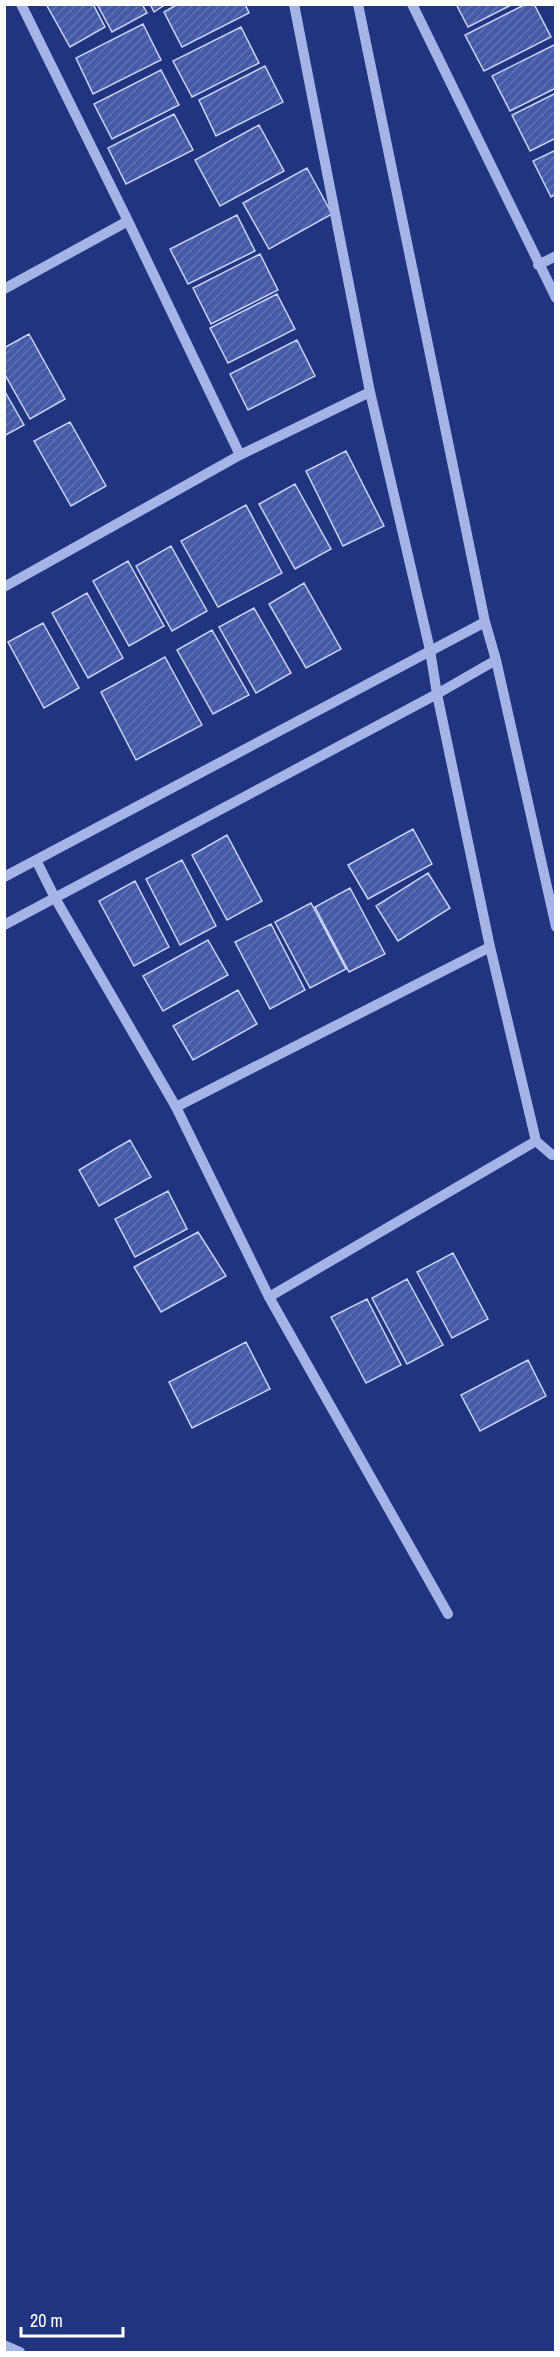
<svg xmlns="http://www.w3.org/2000/svg" width="560" height="2357" font-family="'Archivo Narrow',sans-serif">
<defs>
<pattern id="building-hatch" width="6" height="6" patternUnits="userSpaceOnUse" patternTransform="scale(1.5)"><rect width="6" height="6" fill="#455aa7"/><path d="M-1 1l2-2M0 6l6-6M5 7l2-2" fill="none" stroke="#6173b4"/></pattern>
</defs>
<rect width="100%" height="100%" fill="#20347f"/>
<!-- building -->
<path fill="url(#building-hatch)" stroke="#c9d3f6" stroke-width="1.5" d="M 46,4 L 93,4 L 105,27 L 70,47 Z
M 97,4 L 142,4 L 147,13 L 112,32 Z
M 150,4 L 166,4 L 154,12 Z
M 178,4 L 245,4 L 249,13 L 182,47 L 164,12 Z
M 456,4 L 513,4 L 468,27 Z
M 526,4 L 534,4 L 551,37 L 484,71 L 465,35 Z
M 143,24 L 161,60 L 93,94 L 76,58 Z
M 241,27 L 259,63 L 192,97 L 173,61 Z
M 556,44 L 556,88 L 510,111 L 492,76 Z
M 265,66 L 283,102 L 216,136 L 199,100 Z
M 161,70 L 179,105 L 112,139 L 94,104 Z
M 556,93 L 556,138 L 530,151 L 512,115 Z
M 174,114 L 193,150 L 126,184 L 108,148 Z
M 259,125 L 284,171 L 220,206 L 195,160 Z
M 556,150 L 556,194 L 551,197 L 533,161 Z
M 307,168 L 332,214 L 269,249 L 243,203 Z
M 237,215 L 255,251 L 188,284 L 170,249 Z
M 260,254 L 278,290 L 211,324 L 193,288 Z
M 277,294 L 295,329 L 228,363 L 210,328 Z
M 29,334 L 65,399 L 30,419 L 4,373 L 4,348 Z
M 297,340 L 315,376 L 248,410 L 230,374 Z
M 4,390 L 24,425 L 4,436 Z
M 70,422 L 106,486 L 71,506 L 34,441 Z
M 346,451 L 384,526 L 343,546 L 306,471 Z
M 295,484 L 331,549 L 295,569 L 259,504 Z
M 246,505 L 282,573 L 218,607 L 181,541 Z
M 171,546 L 207,611 L 172,631 L 136,566 Z
M 128,561 L 164,626 L 129,646 L 93,581 Z
M 304,583 L 341,649 L 306,668 L 269,604 Z
M 87,593 L 123,658 L 88,678 L 52,613 Z
M 254,608 L 291,673 L 256,693 L 219,627 Z
M 43,623 L 79,688 L 44,708 L 8,642 Z
M 212,630 L 249,695 L 213,714 L 177,650 Z
M 165,657 L 202,725 L 136,760 L 101,692 Z
M 413,829 L 432,864 L 368,899 L 348,865 Z
M 227,835 L 262,901 L 227,920 L 192,855 Z
M 182,860 L 216,926 L 180,945 L 146,879 Z
M 428,873 L 450,908 L 398,941 L 376,906 Z
M 135,881 L 169,947 L 134,966 L 99,901 Z
M 350,888 L 385,954 L 349,972 L 315,907 Z
M 311,903 L 346,969 L 310,988 L 275,922 Z
M 271,924 L 305,990 L 270,1009 L 235,942 Z
M 208,940 L 228,975 L 163,1011 L 143,976 Z
M 238,990 L 257,1024 L 193,1060 L 173,1026 Z
M 130,1140 L 151,1177 L 99,1206 L 79,1170 Z
M 168,1191 L 187,1229 L 135,1257 L 115,1219 Z
M 198,1232 L 226,1276 L 161,1312 L 134,1267 Z
M 453,1253 L 488,1319 L 452,1338 L 417,1272 Z
M 407,1279 L 443,1345 L 407,1364 L 372,1298 Z
M 367,1299 L 401,1365 L 366,1383 L 331,1317 Z
M 246,1342 L 270,1389 L 192,1428 L 169,1382 Z
M 528,1360 L 546,1396 L 480,1431 L 461,1395 Z"/>
<g fill="none" stroke-linecap="round" stroke-linejoin="round">
<!-- minor -->
<path stroke="#a5b4e7" stroke-width="10" d="M 21,4 L 128,221 L 240,455
M 294,4 L 370,392 L 430,650 L 437,694 L 490,947 L 536,1141 L 552,1155 L 556,1154
M 358,4 L 485,622 L 496,660 L 556,927
M 412,4 L 556,298
M 538,265 L 556,256
M 4,289 L 128,221
M 4,587 L 240,455 L 370,392
M 36,860 L 55,898 L 176,1107 L 269,1297 L 448,1614
M 4,877 L 485,622
M 4,925 L 437,694 L 496,660
M 176,1107 L 490,947
M 269,1297 L 536,1141
M 4,2345 L 20,2352"/>
</g>
<!-- border -->
<rect width="560" height="2357" fill="none" stroke="#ffffff" stroke-width="12"/>
<!-- scale -->
<path d="M21 2327v9h102v-9" fill="none" stroke="#ffffff" stroke-width="3"/>
<text x="30" y="2327" font-size="18" fill="#ffffff" stroke="#20347f" stroke-width="4.5" paint-order="stroke">20 m</text>
</svg>
